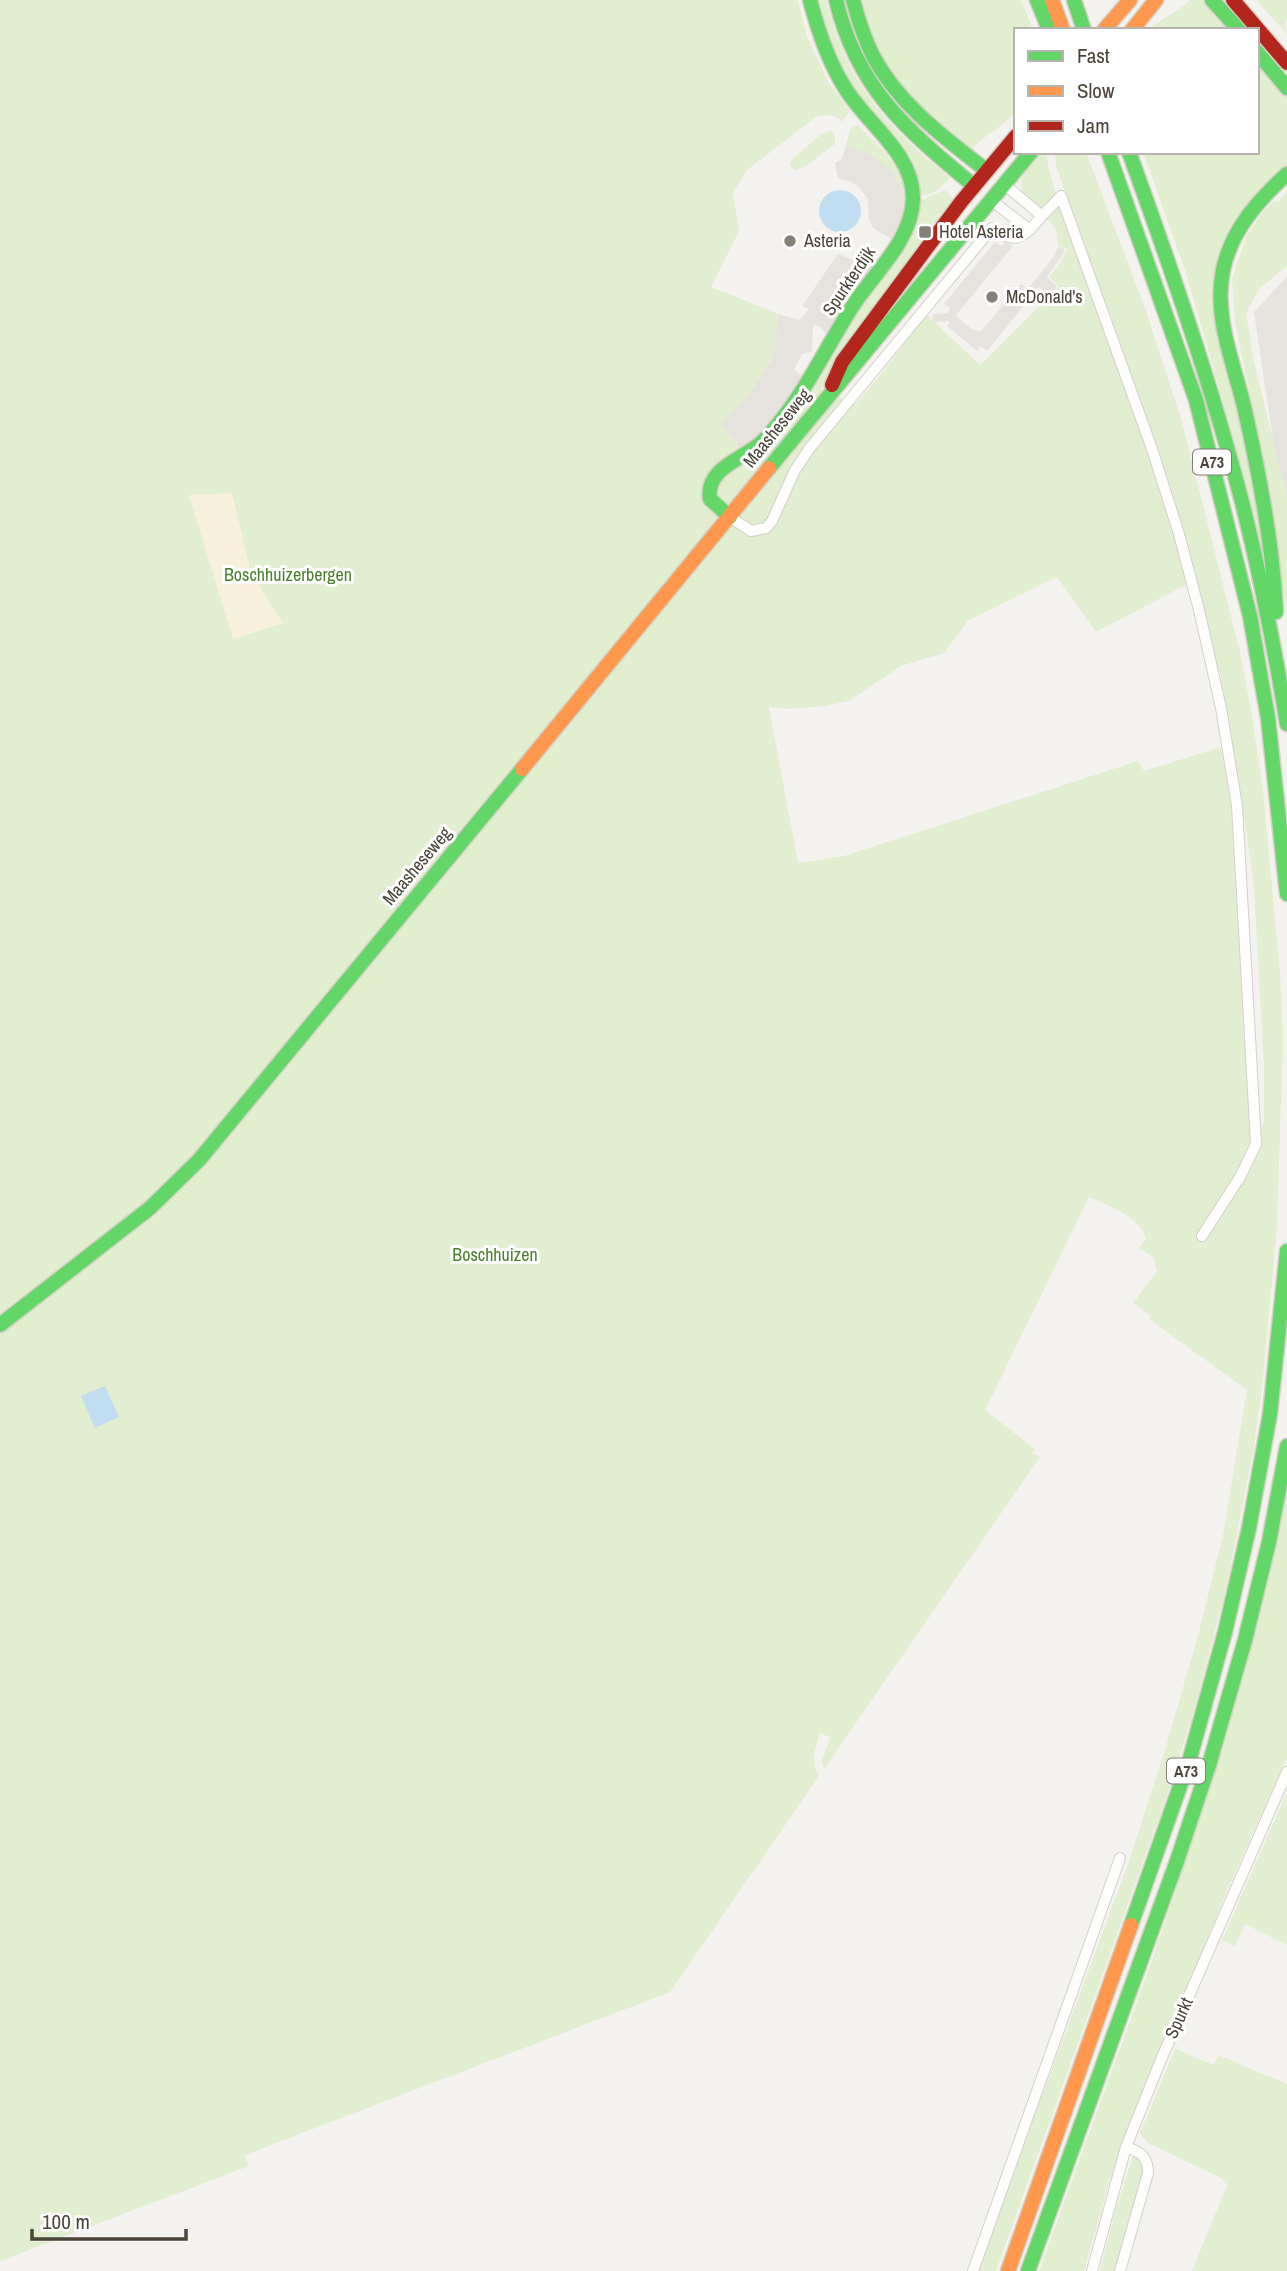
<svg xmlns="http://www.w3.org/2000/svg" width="1287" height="2271" font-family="'Archivo Narrow',sans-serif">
<rect width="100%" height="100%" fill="#f4f2ee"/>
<!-- industrial -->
<path fill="#e6e2de" d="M 1287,277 L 1287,534 L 1254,312 Z"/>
<!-- green -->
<path fill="#e1eecf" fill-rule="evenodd" d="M 0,0 L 798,0 L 807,37 L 829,83 L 850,111 L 842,122 C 836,113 826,115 816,117 L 747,170 L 733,193 L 739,231 L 711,287 L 778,314 L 774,355 L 767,367 L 811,385 L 887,266 L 919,201 L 945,190 L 953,198 C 950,217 928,220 922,242 L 821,389 L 856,404 L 890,363 L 926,314 L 980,365 L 1059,286 L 1049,277 L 1061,262 L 1067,248 L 1058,246 L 1056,229 L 1046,217 L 1057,206 L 1073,215 L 1056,165 L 1055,152 L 1086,152 L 1146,311 L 1182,422 L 1240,652 L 1252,716 L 1263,790 L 1280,972 L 1283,1038 L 1277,1227 L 1263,1378 L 1254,1447 L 1227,1584 L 1197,1700 L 1171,1784 L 996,2271 L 977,2271 L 1128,1864 L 1165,1750 L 1199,1632 L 1223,1535 L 1247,1390 L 1150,1320 L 1151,1316 L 1133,1303 L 1157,1271 L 1153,1257 L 1139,1248 L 1146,1238 C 1140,1217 1108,1205 1089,1197 L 985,1410 L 1035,1449 L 1032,1453 L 1040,1457 L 824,1769 L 822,1761 L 830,1737 L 820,1733 C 815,1749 810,1762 819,1776 L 670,1992 L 245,2155 L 249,2166 L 0,2261 ZM 1057,577 L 1096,632 L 1195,580 L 1219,669 L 1242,798 L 1230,800 L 1221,747 L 1144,771 L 1138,761 L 844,856 L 798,863 L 769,707 L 791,709 L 824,706 L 849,701 L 901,666 L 944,653 L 968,621 ZM 1242,803 L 1254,887 L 1264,1066 L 1264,1121 L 1262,1129 L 1257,1108 Z
M 812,0 L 826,0 C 847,84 885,124 950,178 C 941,187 933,196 919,195 L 914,169 L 834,63 Z
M 857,0 L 1021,0 L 1033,30 L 1016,30 L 1016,112 C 1003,126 986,135 972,148 L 920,106 L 881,59 Z
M 1190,0 L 1205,0 L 1238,30 L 1149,30 C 1161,17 1178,13 1190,0 Z
M 1256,0 L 1287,0 L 1287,20 L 1285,22 L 1287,34 Z
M 1257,49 L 1287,79 L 1287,171 L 1221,258 L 1274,597 L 1232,433 L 1186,273 L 1143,152 L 1257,152 Z
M 858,125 C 879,146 903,165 906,197 L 892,171 L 868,153 L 846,146 L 850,129 Z
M 831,130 L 835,136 L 835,144 L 803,168 L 795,170 L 790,165 L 791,160 L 821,134 Z
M 1040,152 L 1047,152 C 1045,167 1059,190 1054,199 C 1051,204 1045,208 1042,212 C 1011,188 1018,179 1040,152 Z
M 1287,191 L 1287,266 L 1259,289 L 1246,313 L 1253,357 L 1287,499 L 1287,614 L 1266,473 L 1235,323 L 1232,279 L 1246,237 L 1262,213 L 1273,201 L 1278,202 Z
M 1287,1485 L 1287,1758 L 1230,1884 L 1133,2117 L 1110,2179 L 1084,2271 L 1039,2271 L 1150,1966 L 1210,1789 Z
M 1287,1792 L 1287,1945 L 1245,1924 L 1235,1946 L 1222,1940 Z
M 1175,2049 L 1214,2065 L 1218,2055 L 1287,2084 L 1287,2271 L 1192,2271 L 1227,2185 L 1221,2178 L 1148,2143 L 1140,2133 Z
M 1134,2153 L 1141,2157 L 1144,2171 L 1117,2271 L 1100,2271 L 1115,2212 Z"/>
<!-- sand -->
<path fill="#f7f0da" d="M 232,493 L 250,568 L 268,601 L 283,623 L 233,639 L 189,495 Z"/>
<!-- parking -->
<path fill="#e6e3df" d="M 846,146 L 868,153 L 892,171 L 906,197 L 905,218 L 893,240 L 873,228 L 869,219 L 868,200 L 860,188 L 852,182 L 838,178 L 835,163 L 841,160 Z
M 1006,241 L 1013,246 L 957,314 L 958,318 L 972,329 L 977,331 L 982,330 L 1021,284 L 1028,289 L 1054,256 L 1058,247 L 1065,248 L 1063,254 L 1047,277 L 1057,286 L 1050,295 L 1039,287 L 987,351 L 981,346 L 977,351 L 947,326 L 950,321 L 933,322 L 933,314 L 948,313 L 950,308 L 944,304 L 995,242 L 1001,246 Z
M 838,254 L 855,260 L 860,265 L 870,254 L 879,260 L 828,336 L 820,327 L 813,324 L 812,352 L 803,353 L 794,369 L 802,376 L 774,423 L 748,446 L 740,448 L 722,424 L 749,395 L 774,356 L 778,314 L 800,320 L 809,309 L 802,306 Z"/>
<!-- water -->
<path fill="#c0ddf1" d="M819 211a21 21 0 1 1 42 0a21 21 0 1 1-42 0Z
M 105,1386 L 119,1417 L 95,1428 L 81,1396 Z"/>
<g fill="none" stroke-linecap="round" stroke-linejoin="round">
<defs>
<path id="street" d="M 1004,184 L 1042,216
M 991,200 L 1030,230
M 730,517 L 751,531 L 766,528 L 772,521 L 794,472 L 809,449 L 992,228 C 1017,247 1024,236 1042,216 C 1048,209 1055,203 1061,196 L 1152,449 L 1179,534 L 1199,610 L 1221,708 L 1237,806 L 1256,1144 L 1240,1177 L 1202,1236
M 973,2271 L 1120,1858
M 1092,2271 L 1126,2147 L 1160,2062 L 1287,1772
M 1120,2271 L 1148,2173 C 1148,2157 1141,2152 1126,2147"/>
<path id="fast" d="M 836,0 C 857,89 907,130 974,186
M 853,0 C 858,19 864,38 873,56 C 899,105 945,138 987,171
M 1037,0 L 1049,30
M 1074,0 L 1084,30
M 1212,0 L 1239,30
M 1257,52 L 1287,88
M 1108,152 L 1196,400 L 1250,616 L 1268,718 L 1287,894
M 1129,152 C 1171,268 1212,386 1243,506 C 1261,578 1275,651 1287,724
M 769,468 L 1031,152
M 730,517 L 710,499 C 705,467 745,459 763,441 C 802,401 824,350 854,304 C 875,272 912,240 913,199 C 914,154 867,124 845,88 C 828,61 818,31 810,0
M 1276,612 C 1273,545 1260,477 1245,411 C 1235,366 1213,318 1223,270 C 1231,231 1258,200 1287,174
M 0,1325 L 150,1208 L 199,1160 L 522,769
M 1131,1925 L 1190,1758 L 1225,1632 L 1249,1528 L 1270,1414 L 1287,1251
M 1028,2271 L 1177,1861 L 1209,1765 L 1245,1640 L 1269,1542 L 1287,1446"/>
<path id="slow" d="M 1052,0 L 1063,30
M 1104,30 L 1130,0
M 1132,30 L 1156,0
M 522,769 L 769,468
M 1008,2271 L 1131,1925"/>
<path id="jam" d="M 1233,0 L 1287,63
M 832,385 L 842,362 L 961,202 L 1016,136"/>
</defs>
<!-- street casing -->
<use href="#street" stroke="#d2d0cb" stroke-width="12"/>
<!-- fast casing -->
<use href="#fast" stroke="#d3cfc5" stroke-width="17"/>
<!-- slow casing -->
<use href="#slow" stroke="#d3cfc5" stroke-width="17"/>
<!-- jam casing -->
<use href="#jam" stroke="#d3cfc5" stroke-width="17"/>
<!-- street -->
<use href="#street" stroke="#fdfdfc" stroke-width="10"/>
<!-- fast -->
<use href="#fast" stroke="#63d668" stroke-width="14"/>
<!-- slow -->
<use href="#slow" stroke="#ff974d" stroke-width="14"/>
<!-- jam -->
<use href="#jam" stroke="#b3261e" stroke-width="14"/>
</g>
<!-- markers -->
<g fill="#868178" stroke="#fff" stroke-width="2.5">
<rect x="918" y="225" width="14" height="14" rx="3.5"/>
<circle cx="790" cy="241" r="7"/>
<circle cx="992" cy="297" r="7"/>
</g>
<g text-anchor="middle" stroke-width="6" stroke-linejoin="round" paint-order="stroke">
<!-- shield labels -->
<g fill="#fff" stroke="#817c74" stroke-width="2">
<rect x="1193" y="449.5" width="38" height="25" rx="5"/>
<rect x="1167" y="1758.5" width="38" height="25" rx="5"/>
</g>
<g font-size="16" font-weight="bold" fill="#4b4439">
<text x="1212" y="468">A73</text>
<text x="1186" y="1777">A73</text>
</g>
<!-- poi labels -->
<g font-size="18" fill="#4b4439" stroke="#fff" text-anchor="start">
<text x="939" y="238">Hotel Asteria</text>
<text x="804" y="247">Asteria</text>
<text x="1006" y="303">McDonald's</text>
</g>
<!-- street labels -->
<g font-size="18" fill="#4b4439" stroke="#fff">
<text transform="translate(849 281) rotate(-56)" y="6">Spurkterdijk</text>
<text transform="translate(777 428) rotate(-51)" y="6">Maasheseweg</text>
<text transform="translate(417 866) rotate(-50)" y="6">Maasheseweg</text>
<text transform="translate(1179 2018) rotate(-66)" y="6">Spurkt</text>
</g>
<!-- park labels -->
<g font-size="18" fill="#4a7f2a" stroke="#fff">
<text x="288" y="581">Boschhuizerbergen</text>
<text x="495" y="1261">Boschhuizen</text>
</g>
</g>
<!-- legend -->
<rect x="1014" y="28" width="245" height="126" fill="#ffffff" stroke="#b7b4b0" stroke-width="2"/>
<rect x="1028" y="51" width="35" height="10" fill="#63d668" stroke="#b7b4b0" stroke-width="2"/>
<text x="1077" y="63" font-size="21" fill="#4b4439">Fast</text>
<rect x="1028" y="86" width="35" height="10" fill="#ff974d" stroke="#b7b4b0" stroke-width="2"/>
<text x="1077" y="98" font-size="21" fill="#4b4439">Slow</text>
<rect x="1028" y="121" width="35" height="10" fill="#b3261e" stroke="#b7b4b0" stroke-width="2"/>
<text x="1077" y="133" font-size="21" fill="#4b4439">Jam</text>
<!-- scale -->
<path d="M32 2229v10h154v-10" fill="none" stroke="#4b4439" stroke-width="3.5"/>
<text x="42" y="2229" font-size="21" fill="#4b4439" stroke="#ffffff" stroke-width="5" paint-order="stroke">100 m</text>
</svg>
